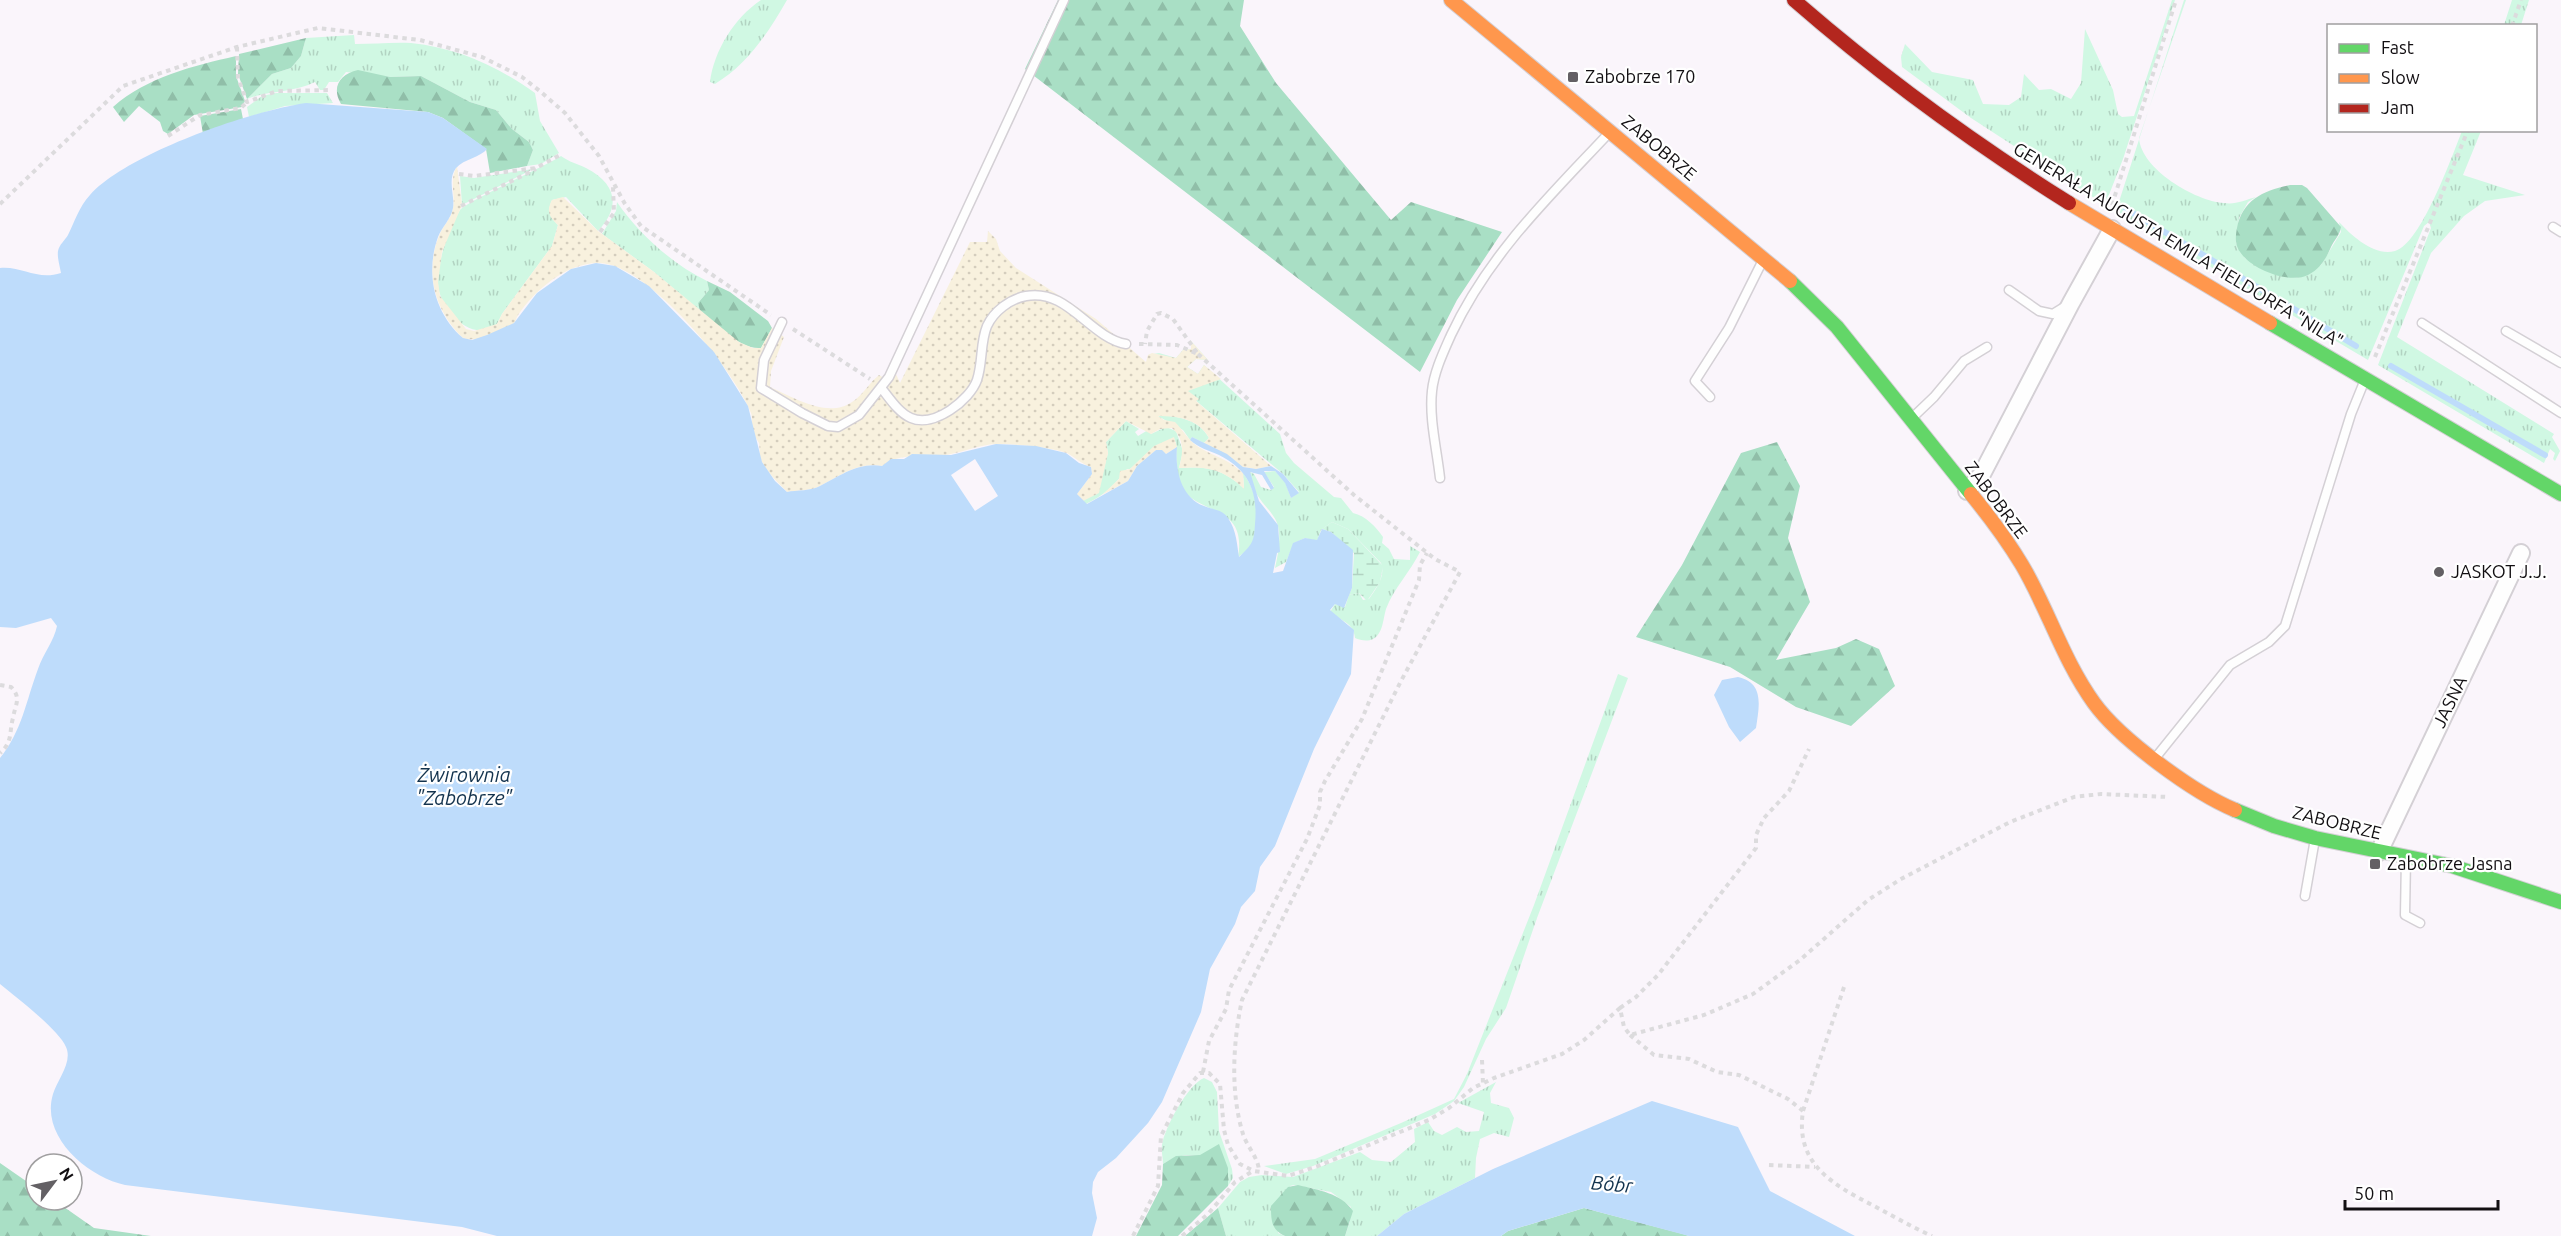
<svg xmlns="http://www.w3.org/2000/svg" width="2561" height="1236" font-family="Ubuntu,sans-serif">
<defs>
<pattern id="grass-tufts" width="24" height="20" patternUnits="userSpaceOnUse" patternTransform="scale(1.5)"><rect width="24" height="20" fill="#d0f8e3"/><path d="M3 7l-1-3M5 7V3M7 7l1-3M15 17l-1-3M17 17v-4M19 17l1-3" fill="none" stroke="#b2d3c2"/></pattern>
<pattern id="forest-firs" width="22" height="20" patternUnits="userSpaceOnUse" patternTransform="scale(1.5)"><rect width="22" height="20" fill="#a9dfc5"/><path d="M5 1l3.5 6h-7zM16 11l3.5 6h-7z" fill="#90bea8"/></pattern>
<pattern id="wetland-marsh" width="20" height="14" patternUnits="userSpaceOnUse" patternTransform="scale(1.5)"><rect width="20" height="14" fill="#d0f8e3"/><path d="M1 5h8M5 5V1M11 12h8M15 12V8" fill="none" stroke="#b2d3c2"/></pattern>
<pattern id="sand-dots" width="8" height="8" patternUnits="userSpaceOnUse" patternTransform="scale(1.5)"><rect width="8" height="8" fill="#f8f1de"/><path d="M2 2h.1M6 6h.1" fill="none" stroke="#d4cdbd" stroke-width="1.8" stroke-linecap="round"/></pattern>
</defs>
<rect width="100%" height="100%" fill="#faf5fb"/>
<!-- grass -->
<path fill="url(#grass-tufts)" d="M 761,0 L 787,0 C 768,33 748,64 715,84 L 710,82 C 714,51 734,18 761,0 Z
M 2172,0 L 2175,0 L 2123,159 L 2105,205 L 1971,118 L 1902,67 L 1901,57 L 1905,44 L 1932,72 L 1973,80 L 1983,104 L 2009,105 L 2021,97 L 2024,74 L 2039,90 L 2051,89 L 2071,99 L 2081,83 L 2085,29 L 2113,90 L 2118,114 L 2122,117 L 2134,116 Z
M 2184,0 L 2186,0 L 2139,138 C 2141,169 2195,201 2224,203 C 2235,205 2245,200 2256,197 L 2248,202 L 2239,218 L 2236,243 L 2245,258 L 2268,271 L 2297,278 L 2321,265 L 2341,232 L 2339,222 C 2352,236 2375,257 2395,251 C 2421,244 2452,156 2462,131 L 2481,131 L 2463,175 L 2525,195 L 2485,201 L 2464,216 L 2431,253 L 2397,337 L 2554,434 L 2552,437 L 2560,451 L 2555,461 L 2553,459 L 2555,453 L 2550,449 L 2544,463 L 2378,365 L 2431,228 L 2429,222 L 2424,226 L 2368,360 L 2116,211 Z
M 2512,0 L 2529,0 L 2521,25 L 2504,25 Z
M 354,35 L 355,44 C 373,44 393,42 411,43 C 458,48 497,66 535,93 L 540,121 L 559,153 L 541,164 L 527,166 L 533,150 L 529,142 L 512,129 L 496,110 L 470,102 L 421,76 L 390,77 L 346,72 L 338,82 L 329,82 L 324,90 L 320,90 L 315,82 C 293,93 270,90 247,99 L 272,74 L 291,68 L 301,56 L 306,38 Z
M 276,93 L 327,93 L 333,103 L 285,106 L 249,117 L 247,107 L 262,96 Z
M 561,156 C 569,162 578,164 586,168 C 617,184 621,207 598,231 L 566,197 L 552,200 C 547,211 550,217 558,225 L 552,246 L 502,314 L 497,324 C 472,345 439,309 438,284 C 438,258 448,232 460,210 C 465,202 546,166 561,156 Z
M 533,169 L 462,205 L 460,176 L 474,178 Z
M 617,202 C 638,233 672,264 707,281 L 709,290 L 698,303 L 700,311 L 654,272 L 602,234 L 616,211 Z
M 1191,341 L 1208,360 L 1196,359 L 1187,367 L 1198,374 L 1204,365 L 1280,434 L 1286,453 L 1294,463 L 1334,497 L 1341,498 L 1353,513 C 1366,516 1376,527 1383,537 L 1382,543 L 1389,549 L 1394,559 L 1410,560 L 1410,546 L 1420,552 C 1410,572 1394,588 1386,609 C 1383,619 1383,634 1373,639 C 1367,642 1360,640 1355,638 C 1354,623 1341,621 1330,612 L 1335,604 L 1345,607 L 1349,595 L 1359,593 L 1363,600 L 1369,599 C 1376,589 1386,576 1381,563 L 1348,529 L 1332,522 L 1321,530 L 1317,541 L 1305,538 L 1294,543 L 1286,562 L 1275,568 C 1278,554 1281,541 1278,526 C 1274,509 1251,499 1250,472 L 1254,474 L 1261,487 L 1271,490 L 1274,487 L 1264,472 L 1275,471 L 1285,482 L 1291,498 L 1299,492 L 1283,474 L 1195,400 L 1148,355 L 1159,353 L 1176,358 L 1183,350 L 1191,349 Z
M 1156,415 C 1176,416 1198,418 1209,438 L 1204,443 L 1192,437 L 1190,440 L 1183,430 Z
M 1126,421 L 1139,429 L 1135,432 L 1138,436 L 1148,430 L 1151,434 L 1166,427 L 1176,431 L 1183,451 L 1179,468 C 1207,466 1221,468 1244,488 L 1243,473 C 1261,497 1258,521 1252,547 L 1238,557 C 1248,501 1193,517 1180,483 C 1175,469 1177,456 1176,442 C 1159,438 1142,459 1130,469 L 1127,469 C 1115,485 1103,496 1086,504 L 1081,500 L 1097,494 L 1108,453 L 1106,442 Z
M 1618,674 L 1628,678 L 1537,918 L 1506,1008 L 1486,1039 L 1464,1087 L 1454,1101 L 1435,1114 L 1313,1166 L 1286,1174 L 1264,1166 L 1315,1159 L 1401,1123 L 1454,1099 L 1467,1074 L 1534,905 Z
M 1204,1078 L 1212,1082 L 1217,1092 L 1219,1131 L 1232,1169 L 1233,1178 L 1228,1186 L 1228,1168 C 1202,1156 1189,1148 1163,1164 C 1163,1158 1161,1151 1162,1145 C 1164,1129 1188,1084 1204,1078 Z
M 1496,1082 L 1490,1093 L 1491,1103 L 1509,1108 L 1514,1118 L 1509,1137 L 1494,1133 L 1480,1139 L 1476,1158 L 1475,1178 L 1404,1214 L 1377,1236 L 1345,1236 L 1350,1221 L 1351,1207 L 1331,1192 L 1294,1185 L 1290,1186 L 1278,1233 L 1285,1236 L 1226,1236 L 1218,1208 L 1240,1182 L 1249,1177 L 1262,1175 L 1293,1177 L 1360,1152 L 1372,1160 L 1391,1162 L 1415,1142 L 1414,1129 L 1428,1122 L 1434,1131 L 1442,1135 L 1457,1127 L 1466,1132 L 1479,1131 L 1484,1112 L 1458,1103 Z"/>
<!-- forest -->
<path fill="url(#forest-firs)" d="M 1058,0 L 1244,0 L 1240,26 L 1276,83 L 1391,220 L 1411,202 L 1502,232 L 1457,300 L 1420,372 L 1025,69 Z
M 306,38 L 301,56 L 291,68 L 272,74 L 247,99 L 238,74 L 239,54 Z
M 236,56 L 236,76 L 245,101 L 242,107 L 194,115 L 168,134 L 163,131 L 160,122 L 139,106 L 124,122 L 113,107 C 147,77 193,66 236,56 Z
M 358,70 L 390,77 L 421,76 L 470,102 L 496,110 L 512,129 L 529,142 L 533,150 L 527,166 L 490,173 L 486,149 L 443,118 L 428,112 L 341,104 C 331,87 340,74 358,70 Z
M 241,109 L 243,119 L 203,134 L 200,116 Z
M 2290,185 L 2302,185 L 2307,188 L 2341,227 C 2340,235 2334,240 2331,247 C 2326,259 2320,269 2308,275 C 2288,285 2244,267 2237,246 C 2235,240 2236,233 2237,228 C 2242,200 2264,190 2290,185 Z
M 707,281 L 730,292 L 768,321 L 772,328 L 761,348 C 739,350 716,323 700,311 L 698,303 L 709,290 Z
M 1777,442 L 1800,486 L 1788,538 L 1810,602 L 1776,660 L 1836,648 L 1856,639 L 1879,649 L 1895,686 L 1851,726 L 1796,707 L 1730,667 L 1636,637 L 1682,565 L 1741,453 Z
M 1219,1144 L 1228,1168 L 1228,1186 L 1178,1236 L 1136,1236 L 1162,1185 L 1163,1164 L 1176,1156 L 1200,1155 Z
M 0,1163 L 36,1188 L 36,1200 L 54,1200 L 94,1228 L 151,1236 L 0,1236 Z
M 1298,1185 C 1318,1190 1341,1193 1353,1211 L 1345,1236 L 1285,1236 C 1271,1230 1271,1219 1271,1206 L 1288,1187 Z
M 1218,1208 L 1226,1236 L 1185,1236 Z
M 1584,1208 L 1683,1234 L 1689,1236 L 1501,1236 L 1508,1231 Z"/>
<!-- wetland -->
<path fill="url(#wetland-marsh)" d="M 1332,522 L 1348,529 L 1383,566 L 1380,582 L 1367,601 L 1359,593 L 1349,595 L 1352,588 L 1354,553 L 1331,532 L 1322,529 Z"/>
<!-- sand -->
<path fill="url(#sand-dots)" d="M 457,166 L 462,205 L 442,252 L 438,282 L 440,296 L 466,329 L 474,331 L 497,324 L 502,314 L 552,246 L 558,225 C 549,217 546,211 552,200 L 563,197 L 598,231 L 654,272 L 739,342 L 753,348 L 761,348 L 772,328 L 784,337 L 771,371 L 770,387 C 793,397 828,419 852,402 C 863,395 869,383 879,375 L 884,378 L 896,374 L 900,383 L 970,242 L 987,242 L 988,231 L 996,239 L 1000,251 L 1016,268 L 1096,319 L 1146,362 L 1148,355 L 1152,353 L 1176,358 L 1183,350 L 1191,349 L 1191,341 L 1208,360 L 1196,359 L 1187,367 L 1198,374 L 1204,365 L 1221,379 L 1188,391 L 1199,399 L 1196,401 L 1271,466 L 1256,469 L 1243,467 L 1204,443 L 1209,438 C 1199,419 1178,416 1158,416 L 1164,420 L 1175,422 C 1184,431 1190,443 1202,449 C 1220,459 1226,458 1243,473 L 1244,489 C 1224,469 1206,466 1179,468 C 1183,454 1185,439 1172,428 L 1160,429 L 1151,434 L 1126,421 L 1106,442 L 1108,453 L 1099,493 L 1083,501 L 1077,494 L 1092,474 L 1091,467 C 1081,464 1075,457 1067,453 C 1050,447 1000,442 987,445 C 970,448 954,455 938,456 C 918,457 899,453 882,466 C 857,462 840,476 820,486 C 812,491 797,490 787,492 C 778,482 764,470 760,457 C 759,452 760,447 759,443 C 757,439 754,436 753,431 C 751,425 753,418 751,413 C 734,369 648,265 600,263 C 567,262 535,290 518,315 C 516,318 516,321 514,323 C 505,333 475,343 463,338 C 435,311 424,273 439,236 C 442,227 450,220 452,212 C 457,196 448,182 457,166 Z
M 1174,437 L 1177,447 L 1166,454 L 1156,450 L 1137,466 L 1128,481 L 1102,495 L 1119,479 L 1120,471 L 1130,469 L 1154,446 Z"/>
<!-- water -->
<path fill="#bedcfb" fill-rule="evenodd" d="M 306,103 L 428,112 L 443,118 L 487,149 C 481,157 464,159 456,168 C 447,180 455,195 453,208 C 451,219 442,227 438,237 C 425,273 434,313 463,338 L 472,340 L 487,335 L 514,323 L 537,293 L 571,269 L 596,263 L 615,266 L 649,286 L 714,352 L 748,406 L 762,462 L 775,481 L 787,492 C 796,490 812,491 820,486 C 840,476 858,462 882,466 L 891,459 L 904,459 L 912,454 L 951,455 L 996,444 L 1036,446 L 1066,453 L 1079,463 L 1091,467 L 1092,474 L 1077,494 L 1087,504 L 1128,481 L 1137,466 L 1156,450 L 1162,450 L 1166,454 L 1177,447 C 1175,468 1180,497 1204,506 C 1213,510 1222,509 1228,518 C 1237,531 1237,546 1239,557 C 1253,544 1254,541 1255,524 C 1258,492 1249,470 1219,455 C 1208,450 1199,448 1190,440 L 1192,437 L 1227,454 L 1243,467 L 1256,469 L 1271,466 L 1283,474 L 1299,493 L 1291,498 L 1285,483 L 1275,471 L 1264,471 L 1274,488 L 1271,490 L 1262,475 L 1250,472 L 1259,501 L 1278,525 L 1280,552 L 1277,553 L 1273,573 L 1283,571 L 1293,543 L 1305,538 L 1317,540 L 1322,529 L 1331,532 L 1353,550 L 1352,588 L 1344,608 L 1335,604 L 1330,610 L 1354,630 L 1351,674 L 1314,749 L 1275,846 L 1260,867 L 1255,891 L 1241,907 L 1235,924 L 1210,969 L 1201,1012 L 1162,1102 L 1148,1123 L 1116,1158 L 1098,1172 L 1093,1182 L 1092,1193 L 1097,1218 L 1092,1236 L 497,1236 L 462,1227 L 125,1185 C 88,1177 40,1137 53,1094 C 57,1080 73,1062 66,1047 C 59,1030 16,997 0,984 L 0,758 C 22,731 26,701 38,669 C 43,654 54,641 57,626 L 51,618 L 16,628 L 0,627 L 0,268 C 23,266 37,281 61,273 C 60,267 57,257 58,251 C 59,245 65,240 68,235 C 75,221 79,207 90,195 C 127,154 250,111 306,103 ZM 975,459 L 998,496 L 975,511 L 951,475 Z
M 1738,677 C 1765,683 1759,707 1756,728 L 1740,742 L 1729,727 L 1714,695 L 1722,680 Z
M 1652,1101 L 1738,1127 L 1770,1191 L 1855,1236 L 1689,1236 L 1584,1208 L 1508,1231 L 1501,1236 L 1377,1236 L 1404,1214 L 1493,1169 Z"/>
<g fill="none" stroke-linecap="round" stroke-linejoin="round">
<!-- stream -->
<path stroke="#bedcfb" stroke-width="6" d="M 2126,209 L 2356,346
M 2391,366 L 2545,455"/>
<defs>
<path id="lane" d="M 2553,227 L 2561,232
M 2009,290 L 2039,311 L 2053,314 L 2066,306
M 782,322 L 764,360 L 761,388 L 802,413 L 828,426 L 838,427 L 859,415 L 889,377 L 1064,0
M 2422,323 L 2561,413
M 2506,331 L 2561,363
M 882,389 C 890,399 899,413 911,418 C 934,428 970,400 977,380 C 983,362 980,343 987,326 C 994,311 1010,299 1026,296 C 1068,288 1089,337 1126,344
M 1710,397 L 1695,381 L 1729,328 L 1762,262
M 1912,418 L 1934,397 L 1964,361 L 1987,347
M 1440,478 C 1437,450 1429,419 1432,391 C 1434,372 1443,353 1451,335 C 1489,254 1548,198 1608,134
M 2156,757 L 2230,665 L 2269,642 L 2285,626 L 2351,414 L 2364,382
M 2406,858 L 2405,915 L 2420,923
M 2305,896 L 2315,839"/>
<path id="street" d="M 1967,491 L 1982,474 L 2071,303 L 2112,229
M 2379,852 L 2521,553"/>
<path id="fast" d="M 1790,281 L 1837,327 L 1971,494
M 2270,323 L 2561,494
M 2235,810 L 2274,826 L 2315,838 L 2452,866 L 2561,902"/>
<path id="slow" d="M 1451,0 L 1790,281
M 2069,203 L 2270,323
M 1971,494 C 1989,516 2007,540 2022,565 C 2048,609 2063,660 2094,703 C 2120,739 2194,793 2235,810"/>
<path id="jam" d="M 1794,0 C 1880,75 1972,142 2069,203"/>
</defs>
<!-- lane casing -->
<use href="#lane" stroke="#d4d0d5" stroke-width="11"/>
<!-- street casing -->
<use href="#street" stroke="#d4d0d5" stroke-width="20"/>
<!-- fast casing -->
<use href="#fast" stroke="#d4d0d5" stroke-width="16"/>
<!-- slow casing -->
<use href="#slow" stroke="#d4d0d5" stroke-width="16"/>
<!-- jam casing -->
<use href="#jam" stroke="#d4d0d5" stroke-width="16"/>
<!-- path -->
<path stroke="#dcdbdd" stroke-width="4" stroke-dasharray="4.5 4.5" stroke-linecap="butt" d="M 2512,26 L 2521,0
M 237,47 L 238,78 L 247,102 L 277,91 L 331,90
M 168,136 L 200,115 L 241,108 L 247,102
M 459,174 L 474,176 L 536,168 L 560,155
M 0,204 L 123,86 L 237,47 L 318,28 L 420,40 L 482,57 L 522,77 L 541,92 L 565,113 L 599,156 L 625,204 L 641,226 L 771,315
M 2112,205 L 2176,0
M 461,206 L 536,169
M 600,232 L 614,213 L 613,187
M 793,329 L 870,379
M 1139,344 L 1177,345 L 1198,354 L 1173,319 L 1161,313 L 1157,314 L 1147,331 L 1145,344
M 1198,354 L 1354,495 L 1435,559 L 1460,572 L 1401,681 L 1242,1000 C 1233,1042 1230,1092 1243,1134 C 1247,1147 1259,1158 1259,1172
M 2375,357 L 2468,130
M 0,685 L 11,687 C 22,698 15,705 13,718 C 9,732 13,742 0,753
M 1844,987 L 1803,1111 C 1795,1164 1832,1184 1874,1206 C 1893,1216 1912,1227 1932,1236
M 1620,1008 L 1636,997 L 1658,975 L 1756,848 L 1756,835 L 1764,818 L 1789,791 L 1809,749
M 1630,1035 L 1654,1055 L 1689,1059 L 1717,1072 L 1739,1075 L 1788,1099 L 1803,1111
M 1482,1060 L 1483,1083
M 1203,1072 L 1209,1041 L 1226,1009 L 1229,990 L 1307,839 L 1320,805 L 1320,792 L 1325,781 L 1362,719 L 1419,580 L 1420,565 L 1427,553
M 1769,1165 L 1815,1167
M 1133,1236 L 1158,1186 L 1161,1136 L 1183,1093 L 1200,1073 L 1209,1073 L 1220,1084 L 1224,1130 L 1228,1145 L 1240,1164 L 1254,1171 L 1288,1176 L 1318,1166 L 1429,1120 L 1449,1108 L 1473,1088 L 1494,1078 L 1562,1054 L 1584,1040 L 1620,1008 L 1624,1027 L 1630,1035 L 1704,1015 L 1753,994 L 1800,960 L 1868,900 L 1901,879 L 2010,822 L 2074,797 L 2101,794 L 2169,797
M 1182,1236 L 1208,1214 L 1235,1182 L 1253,1171"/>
<!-- lane -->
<use href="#lane" stroke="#fefefe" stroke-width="8"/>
<!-- street -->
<use href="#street" stroke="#fefefe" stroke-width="16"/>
<!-- fast -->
<use href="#fast" stroke="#63d668" stroke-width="14"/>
<!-- slow -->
<use href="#slow" stroke="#ff974d" stroke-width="14"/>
<!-- jam -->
<use href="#jam" stroke="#b3261e" stroke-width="14"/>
</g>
<!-- markers -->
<g fill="#636064" stroke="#fff" stroke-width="2">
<rect x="1567" y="71" width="12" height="12" rx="3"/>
<circle cx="2439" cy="572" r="6"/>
<rect x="2369" y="858" width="12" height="12" rx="3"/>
</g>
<g text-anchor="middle" stroke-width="4.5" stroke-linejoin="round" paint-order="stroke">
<!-- poi labels -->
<g font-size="18" fill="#120f12" stroke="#fff" text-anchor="start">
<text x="1585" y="83">Zabobrze 170</text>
<text x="2451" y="578">JASKOT J.J.</text>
<text x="2387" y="870">Zabobrze Jasna</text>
</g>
<!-- street labels -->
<g font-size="18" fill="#120f12" stroke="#fff">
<text transform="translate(1659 148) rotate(40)" y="6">ZABOBRZE</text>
<text transform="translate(2178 245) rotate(31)" y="6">GENERAŁA AUGUSTA EMILA FIELDORFA "NILA"</text>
<text transform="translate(1996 500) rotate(53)" y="6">ZABOBRZE</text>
<text transform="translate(2450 702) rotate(-64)" y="6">JASNA</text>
<text transform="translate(2337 823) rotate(14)" y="6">ZABOBRZE</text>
</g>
<!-- water labels -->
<g font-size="20" font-style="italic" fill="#13334e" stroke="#fff">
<text x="464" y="782">Żwirownia<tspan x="464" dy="23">"Zabobrze"</tspan></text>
<text transform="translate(1612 1184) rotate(5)" y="7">Bóbr</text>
</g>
</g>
<!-- legend -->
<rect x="2327" y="24" width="210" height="108" fill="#ffffff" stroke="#a09fa0" stroke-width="1.5"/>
<rect x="2339" y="44" width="30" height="9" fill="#63d668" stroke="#a09fa0" stroke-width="1.5"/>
<text x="2381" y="54" font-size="18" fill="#120f12">Fast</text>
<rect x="2339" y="74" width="30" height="9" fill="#ff974d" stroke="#a09fa0" stroke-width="1.5"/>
<text x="2381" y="84" font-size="18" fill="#120f12">Slow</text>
<rect x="2339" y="104" width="30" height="9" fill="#b3261e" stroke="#a09fa0" stroke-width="1.5"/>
<text x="2381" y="114" font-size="18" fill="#120f12">Jam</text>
<!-- north arrow -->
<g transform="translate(54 1182) rotate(58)"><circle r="28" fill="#ffffff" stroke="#a09fa0" stroke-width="1.5"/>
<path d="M0-4.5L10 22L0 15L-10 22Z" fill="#636064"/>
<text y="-9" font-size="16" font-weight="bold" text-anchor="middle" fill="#120f12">N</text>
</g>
<!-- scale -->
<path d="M2345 1200v9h153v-9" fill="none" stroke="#120f12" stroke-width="3"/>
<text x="2354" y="1200" font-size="18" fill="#120f12" stroke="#ffffff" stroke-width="4.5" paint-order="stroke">50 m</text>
</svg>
